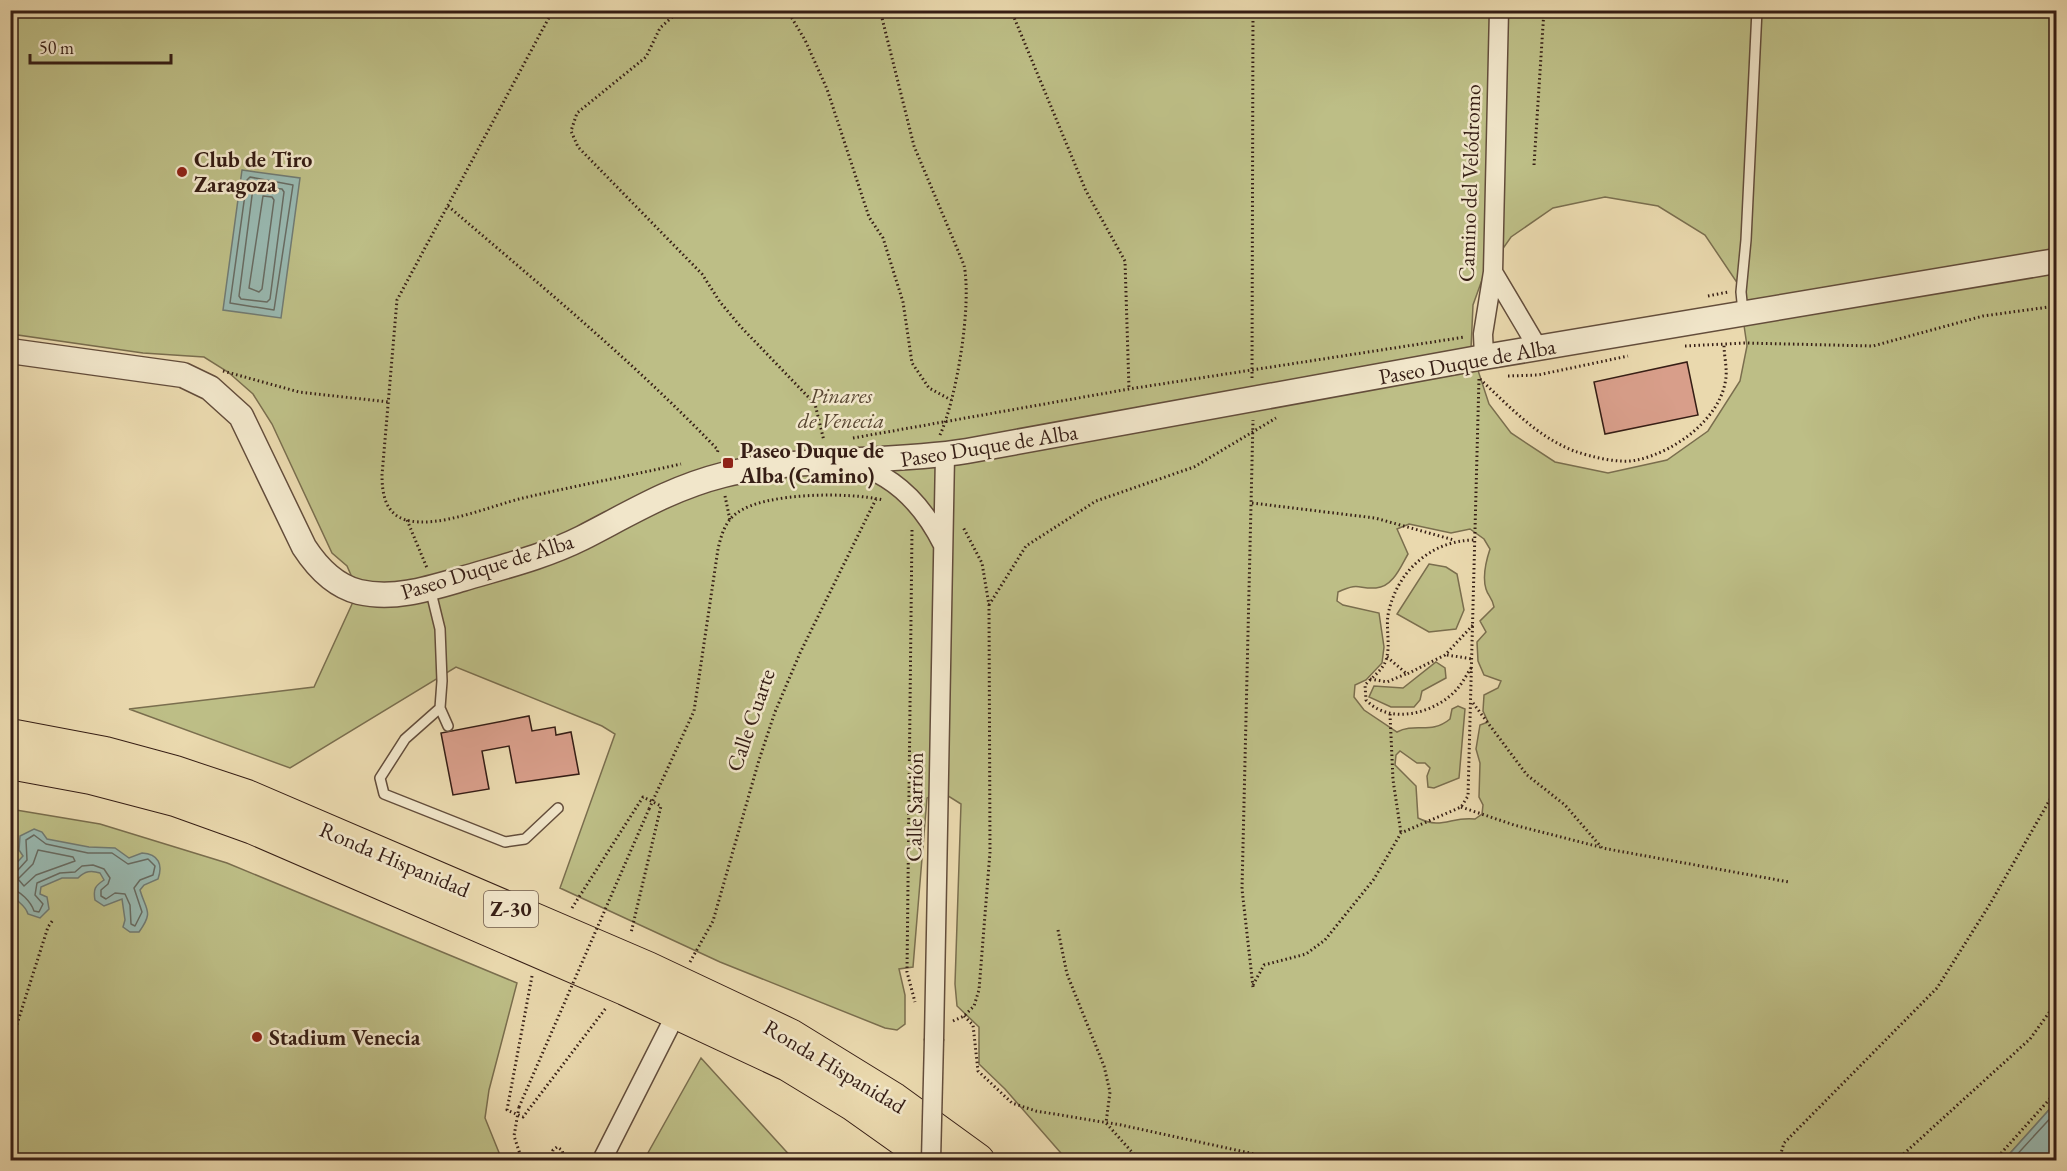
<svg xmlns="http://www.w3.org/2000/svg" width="2067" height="1171" font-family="'EB Garamond',serif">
<rect width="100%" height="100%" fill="#ead9ae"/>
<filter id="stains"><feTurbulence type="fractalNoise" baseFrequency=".00333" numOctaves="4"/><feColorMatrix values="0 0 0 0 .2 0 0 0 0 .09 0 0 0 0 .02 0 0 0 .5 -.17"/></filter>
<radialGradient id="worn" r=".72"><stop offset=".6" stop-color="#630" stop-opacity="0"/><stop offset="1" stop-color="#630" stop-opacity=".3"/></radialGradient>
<!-- green -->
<path fill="#bdbe86" stroke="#7a6e4e" stroke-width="1.5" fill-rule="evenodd" d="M 11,11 L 2056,11 L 2056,1102 L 2004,1160 L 1067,1160 L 1005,1089 L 979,1064 L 979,1027 L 957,1006 L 955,984 L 961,804 L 942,792 L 927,798 L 913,967 L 899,969 L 905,995 L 905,1024 L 897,1030 L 885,1028 L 720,962 L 560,888 L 615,734 L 602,726 L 456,667 L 290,768 L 129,709 L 314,687 L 358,591 L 347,566 L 332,553 L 272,424 L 253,394 L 228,372 L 204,357 L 143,353 L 11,334 ZM 1605,197 L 1658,206 L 1705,235 L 1738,284 L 1747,346 L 1740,381 L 1708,431 L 1667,460 L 1608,473 L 1555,462 L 1511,433 L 1489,404 L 1471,349 L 1473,305 L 1483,277 L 1511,237 L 1553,208 ZM 1409,524 L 1451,533 L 1470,529 L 1484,539 L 1490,549 C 1486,561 1482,576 1486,589 C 1488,596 1492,597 1494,607 L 1480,621 L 1486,632 L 1477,642 L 1478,661 L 1484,675 L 1501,681 L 1498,688 L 1484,695 L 1483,711 L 1488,722 L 1480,725 L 1476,749 L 1480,763 L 1479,797 L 1483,805 L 1482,814 L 1475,819 C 1451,816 1442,830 1418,818 L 1416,786 L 1395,765 L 1396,755 L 1400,751 L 1417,763 L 1425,763 L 1430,768 L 1427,776 L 1428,787 L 1434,788 L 1459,778 L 1465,709 L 1458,706 L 1452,709 L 1450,719 C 1431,735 1415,722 1397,732 L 1364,710 L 1354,697 L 1355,685 L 1366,680 L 1382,663 L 1384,647 L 1379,613 L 1343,605 L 1337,601 L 1338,592 C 1360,582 1357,589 1376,588 C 1393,587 1401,566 1408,554 L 1397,529 Z
M 1429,564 L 1446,567 L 1457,574 L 1464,610 L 1456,629 L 1429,632 L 1397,614 Z
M 1436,662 L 1445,668 L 1446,678 L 1422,691 L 1420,700 L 1414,707 L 1391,707 L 1369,697 L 1374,686 L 1403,688 Z
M 10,809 L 100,824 L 227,863 L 517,983 L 489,1090 L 485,1118 L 502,1160 L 11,1160 Z
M 701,1058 L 794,1160 L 644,1160 Z"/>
<!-- water -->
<path fill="#99b9b1" stroke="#717b73" stroke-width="1.5" d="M 242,170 L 300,178 L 281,318 L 223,310 Z
M 34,829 L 42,832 L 47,839 L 89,847 L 115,848 L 129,858 L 142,853 C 159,854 163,865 158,879 L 144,885 L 140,890 C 146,911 154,911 139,932 L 130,932 L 123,927 L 125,920 L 122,899 L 104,906 L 95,900 C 93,889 95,886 104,880 L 100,873 C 91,870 85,871 78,878 L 62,878 L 41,887 L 40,894 L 47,897 L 49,909 L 40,918 L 28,914 C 25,903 13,901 10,890 C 9,883 10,875 11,869 L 23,856 L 19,850 L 20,836 Z
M 2056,1102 L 2056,1148 L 2045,1160 L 2004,1160 Z"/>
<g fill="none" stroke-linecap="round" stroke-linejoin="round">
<!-- shore -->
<path stroke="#686c63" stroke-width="1.5" d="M 250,177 L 293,185 L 274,310 L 230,303 L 247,180 Z
M 256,186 L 282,189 L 284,192 L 270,299 L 267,302 L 241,299 L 239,296 L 253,188 Z
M 263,196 L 272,197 L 274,200 L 262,289 L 259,292 L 249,288 Z
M 38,850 L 73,857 L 75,861 L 36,875 L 24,886 L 18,879 L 33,864 Z
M 10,872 L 17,871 L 27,860 L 26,840 L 34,835 L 46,844 L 88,853 L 112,853 L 128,864 L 148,859 L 155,866 L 153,875 L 140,880 L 134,888 L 142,912 L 135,926 L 131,924 L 130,905 L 125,894 L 115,893 L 106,899 L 101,896 L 101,890 L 108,884 L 110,878 L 104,869 L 93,865 L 82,866 L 75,872 L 60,873 L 37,883 L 35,895 L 43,904 L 39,912 L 34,911 C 31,902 20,890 10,889
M 2012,1160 L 2056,1112"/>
</g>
<!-- building -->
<path fill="#d89e8a" stroke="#361e15" stroke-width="1.5" d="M 1687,362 L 1698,415 L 1605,434 L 1594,382 Z
M 529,716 L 532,731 L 555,727 L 556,735 L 571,732 L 579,774 L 516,783 L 509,746 L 482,751 L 489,789 L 453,795 L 441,733 Z"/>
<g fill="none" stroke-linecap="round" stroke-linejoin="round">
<defs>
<path id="service" d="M 1743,312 L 1741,292 L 1746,240 L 1757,10
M 430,588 L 440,629 L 442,681 L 440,708 L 448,726
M 440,708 L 405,739 L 380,778 L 384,794 L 505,842 L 525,839 L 558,808"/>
<path id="minor" d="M 1493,272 L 1538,348
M 1484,357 L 1483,334 L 1493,272 L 1499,10
M 853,464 C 895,475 924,507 943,545
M 934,1039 L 945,455
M 602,1160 L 677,1012"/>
<path id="tertiary" d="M 10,351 L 183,375 L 210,388 L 241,416 L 304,547 C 317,567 335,586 359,592 C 394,600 428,589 462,579 C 502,567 544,557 582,538 C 629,514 671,488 723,475 C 802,456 886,464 967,451 L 1484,357 L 2056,261"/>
<path id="trunk" d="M 10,735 L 105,753 L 175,772 L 247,796 L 648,968 L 790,1035 L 894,1099 L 978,1160
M 10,763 L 91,778 L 175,800 L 253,828 L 625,989 L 788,1065 L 852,1104 L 931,1160"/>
</defs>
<!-- service casing -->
<use href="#service" stroke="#634d3b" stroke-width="12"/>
<!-- minor casing -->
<use href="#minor" stroke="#634d3b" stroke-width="21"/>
<!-- tertiary casing -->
<use href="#tertiary" stroke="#634d3b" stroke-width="27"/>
<!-- trunk casing -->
<use href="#trunk" stroke="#361e15" stroke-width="34"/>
<!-- path -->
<path stroke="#361e15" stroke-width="3" stroke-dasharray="1.5 3" stroke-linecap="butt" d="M 553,10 L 397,300 L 382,475 C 382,493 385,514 406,520 C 438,529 490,506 523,498 C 575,486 628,476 681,464
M 714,10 L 706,14 L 679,11 L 660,28 L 646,57 L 577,113 L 571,131 L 578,147 L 702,274 L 720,302 L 741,327 L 815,404 L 824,441
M 787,10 L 805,40 L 827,89 L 869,217 L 883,238 L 903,302 L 912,363 L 929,388 L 951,400
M 880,10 L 914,146 L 964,265 C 972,304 957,397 940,435
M 1011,10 L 1086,191 L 1125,261 L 1129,389
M 1534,165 L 1544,10
M 448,206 C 540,285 634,362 718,450 L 717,454
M 1708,296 L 1728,292
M 1685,346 L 1745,343 L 1873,346 L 1983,316 L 2056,306
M 223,371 L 299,392 L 389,402
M 1508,376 L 1538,375 L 1628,356
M 1252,378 L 1253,10
M 1480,379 C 1509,406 1536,436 1574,451 C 1592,457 1619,464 1637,460 C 1675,452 1722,418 1726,377 C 1727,367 1724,355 1724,345
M 853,438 L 1129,389 L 1465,337
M 725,496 L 730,520
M 1252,503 L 1375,518 L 1454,540
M 407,520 L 427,568
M 912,530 L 907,972 L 915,1002
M 989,605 L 1026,546 L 1096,501 L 1194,467 L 1276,418
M 1447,655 L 1473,659
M 1387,657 L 1407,674 L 1445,655 L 1473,625
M 1471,668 C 1467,674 1463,682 1458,688 C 1437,713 1390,726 1366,700 L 1365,685 C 1373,676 1385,669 1387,656 C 1390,643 1386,628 1388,615 C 1396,572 1431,540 1475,540
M 1370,679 L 1387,682 L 1406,674
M 1473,703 L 1527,775 L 1565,805 L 1602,848 L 1789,882
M 1390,714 L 1393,780 L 1401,833
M 1461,807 L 1514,825 L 1600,847
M 649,809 L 694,711 L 718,549 C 721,536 725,521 737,513 C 765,492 850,492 883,500
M 572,908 L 643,797 L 661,806 L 631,933
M 1058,930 L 1067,974 L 1104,1066 L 1110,1092 L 1106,1123 L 1139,1160
M 690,962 L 713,921 L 759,760 L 775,712 L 800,653 L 876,499
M 532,976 L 507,1110 L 523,1117 L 606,1008
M 1253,985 L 1264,965 L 1306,954 L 1325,940 L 1374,879 L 1401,833 L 1461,807 L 1468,796 L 1479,378
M 1253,987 L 1242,889 L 1253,420
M 964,1016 L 973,1025 L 978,1071 L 1012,1103 L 1036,1111 L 1121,1125 L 1282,1160
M 953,1021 L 964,1016 L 974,1006 L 979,990 L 990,852 L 989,605 L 982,563 L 963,527
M 10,1046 L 48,927 L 53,920
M 519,1107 L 514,1136 L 522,1160
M 551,1160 L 553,1150 L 557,1147 L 562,1150 L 565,1160
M 1779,1160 L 1784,1143 L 1937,988 L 1990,904 L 2056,789
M 1897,1160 L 2030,1039 L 2056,1003
M 1995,1160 L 2056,1092"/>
<!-- service -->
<use href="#service" stroke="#f1e6ca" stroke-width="9"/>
<!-- minor -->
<use href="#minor" stroke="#f1e6ca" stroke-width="18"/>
<!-- tertiary -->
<use href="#tertiary" stroke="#f1e6ca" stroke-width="24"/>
<!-- trunk -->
<use href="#trunk" stroke="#ead9ae" stroke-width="32"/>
<defs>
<path id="minor-bridge" d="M 931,1160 L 934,1039"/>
</defs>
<!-- minor-bridge casing -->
<use href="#minor-bridge" stroke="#634d3b" stroke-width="21" stroke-linecap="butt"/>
<!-- path-bridge -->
<path stroke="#361e15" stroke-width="3" stroke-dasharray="1.5 3" stroke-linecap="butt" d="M 519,1107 L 649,809"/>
<!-- minor-bridge -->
<use href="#minor-bridge" stroke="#f1e6ca" stroke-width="18"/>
</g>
<!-- markers -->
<g fill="#8f2418" stroke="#f1e6ca" stroke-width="2">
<circle cx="182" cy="172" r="6"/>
<rect x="722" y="457" width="12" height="12" rx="3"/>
<circle cx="257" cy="1037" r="6"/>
</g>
<g text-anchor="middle" stroke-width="5" stroke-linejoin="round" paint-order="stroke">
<!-- shield labels -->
<rect fill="#f1e6ca" stroke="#6e5a4b" stroke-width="1.5" x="484" y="891" width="54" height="36" rx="4.5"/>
<g font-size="21" font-weight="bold" fill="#361e15">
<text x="511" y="916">Z-30</text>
</g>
<!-- poi labels -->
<g font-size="22" font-weight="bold" fill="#361e15" stroke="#f1e6ca" text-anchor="start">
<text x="194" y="167">Club de Tiro<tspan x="194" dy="25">Zaragoza</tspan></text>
<text x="740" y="458">Paseo Duque de<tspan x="740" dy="25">Alba (Camino)</tspan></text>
<text x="269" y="1045">Stadium Venecia</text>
</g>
<!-- street labels -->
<g font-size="22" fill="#361e15" stroke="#f1e6ca">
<text transform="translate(1469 183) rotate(-88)" y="8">Camino del Velódromo</text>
<text transform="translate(1467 361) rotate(-10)" y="8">Paseo Duque de Alba</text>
<text transform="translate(989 445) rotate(-9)" y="8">Paseo Duque de Alba</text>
<text transform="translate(487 566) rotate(-17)" y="8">Paseo Duque de Alba</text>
<text transform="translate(750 720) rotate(-71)" y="8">Calle Cuarte</text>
<text transform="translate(914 807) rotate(-89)" y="8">Calle Sarrión</text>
<text transform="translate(395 859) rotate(23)" y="8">Ronda Hispanidad</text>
<text transform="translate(835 1066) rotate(31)" y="8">Ronda Hispanidad</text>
</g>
<!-- park labels -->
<g font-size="22" font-style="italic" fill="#584631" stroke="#f1e6ca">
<text x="841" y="403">Pinares<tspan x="841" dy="25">de Venecia</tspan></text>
</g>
</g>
<!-- margin -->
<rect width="2067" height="1171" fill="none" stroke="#ead9ae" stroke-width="36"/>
<rect x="12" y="12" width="2043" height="1147" fill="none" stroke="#361e15" stroke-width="3"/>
<rect x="18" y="18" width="2031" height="1135" fill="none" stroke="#361e15" stroke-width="1.5"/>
<!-- scale -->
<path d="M30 54v9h141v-9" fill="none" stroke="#361e15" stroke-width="3"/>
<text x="39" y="54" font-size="18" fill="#361e15" stroke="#f1e6ca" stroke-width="4.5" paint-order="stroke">50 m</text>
<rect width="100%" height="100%" filter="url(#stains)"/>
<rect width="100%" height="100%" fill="url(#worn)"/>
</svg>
